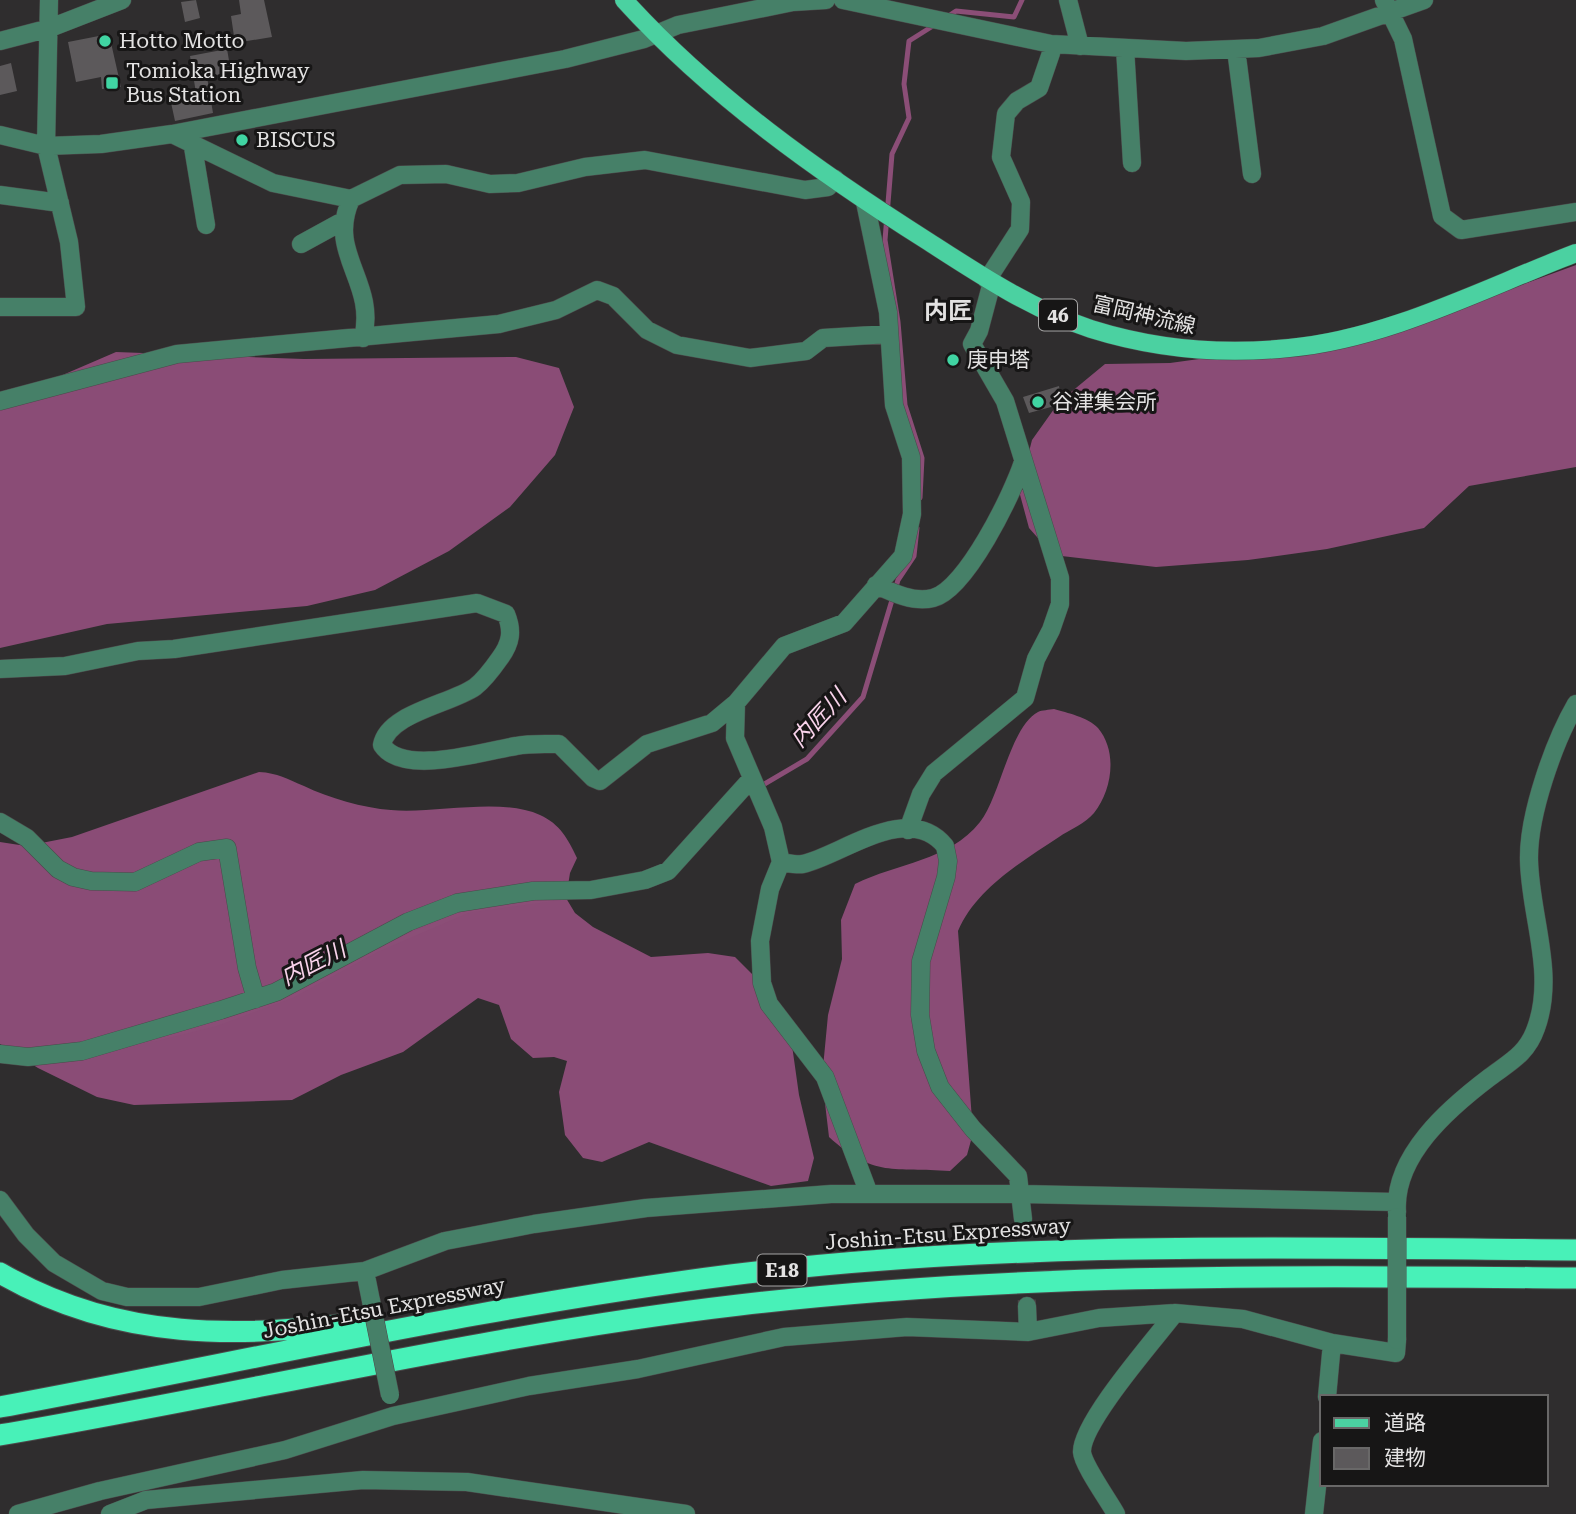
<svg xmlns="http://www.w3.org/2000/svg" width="1576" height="1514" font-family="'Roboto Serif','Noto Sans JP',serif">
<rect width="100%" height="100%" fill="#2f2d2e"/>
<!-- forest -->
<path fill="#8a4c76" d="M 1576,265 L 1576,467 L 1469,486 L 1424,528 L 1327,549 L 1248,560 L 1156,567 L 1053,555 L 1029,528 L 1019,491 L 1032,440 L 1059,402 L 1105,364 L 1170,363 L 1390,333 Z
M 116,352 L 304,359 L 516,357 L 559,368 L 574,407 L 555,455 L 510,507 L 449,551 L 375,590 L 307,606 L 107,624 L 0,648 L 0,402 Z
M 1054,709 C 1067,713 1088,717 1098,728 C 1118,752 1112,790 1094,813 C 1086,823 1069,830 1059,837 C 1021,862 976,889 958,931 L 973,1133 L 967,1155 L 950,1171 C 894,1167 874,1178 829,1137 L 822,1078 L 828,1015 L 842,959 L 841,920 L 855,884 C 897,863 949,861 980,822 C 1000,797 1010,727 1038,712 C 1042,710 1049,710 1054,709 Z
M 259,772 C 278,773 287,779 304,786 C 329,798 363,808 391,810 C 434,814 501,797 540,815 C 560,824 568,839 577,858 L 570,873 L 566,898 L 575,913 L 593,927 L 651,957 L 708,953 L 735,957 L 776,998 L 789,1024 L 799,1095 L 814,1158 L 808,1181 L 771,1186 L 649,1142 L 602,1162 L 583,1158 L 565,1135 L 559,1092 L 567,1061 L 554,1057 L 533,1058 L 511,1039 L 499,1005 L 478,998 L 403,1052 L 341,1075 L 292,1100 L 134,1105 L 97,1097 L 38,1068 L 0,1044 L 0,842 L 26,846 L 72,837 Z"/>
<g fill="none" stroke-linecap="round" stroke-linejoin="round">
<!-- stream -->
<path stroke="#8b4e77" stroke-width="5" d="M 947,17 L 956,11 L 1014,17 L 1022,0
M 920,498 L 922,458 L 905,405 L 898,322 L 885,240 L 892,154 L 909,118 L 904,84 L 909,41 L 936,24
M 761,786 L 807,759 L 863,697 L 898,580 L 914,556 L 917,528
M 154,1039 L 218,1023 L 291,996 L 376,950 L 469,910 L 551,899"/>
</g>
<!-- building -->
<path fill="#5c595b" d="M 196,0 L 200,18 L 185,22 L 181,2 Z
M 239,0 L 264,0 L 272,37 L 235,43 L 231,16 L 241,14 Z
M 109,34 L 121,87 L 102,89 L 101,77 L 76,82 L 68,42 Z
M 227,49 L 231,72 L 207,77 L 213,113 L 175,121 L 170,98 L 196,93 L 190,56 Z
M 11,63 L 17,91 L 0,95 L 0,66 Z
M 1059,386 L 1062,404 L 1029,413 L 1023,397 Z"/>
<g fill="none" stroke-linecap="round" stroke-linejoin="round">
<!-- minor-tunnel -->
<path stroke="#4a4849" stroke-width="18" stroke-dasharray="18 9" stroke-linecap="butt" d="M 1023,1219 L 1027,1306"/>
<defs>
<path id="minor" d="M 843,0 L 1051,44 L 1186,51 L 1259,48 L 1323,36 L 1424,0
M 1068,0 L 1080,46
M 1384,0 L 1403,39 L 1442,216 L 1461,230 L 1576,212
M 0,41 L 50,28 L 122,0
M 1125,48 L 1132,163
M 1236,49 L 1252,174
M 172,134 L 273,183 L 351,199 L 400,175 L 446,174 L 490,184 L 518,183 L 585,167 L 645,160 L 805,190 L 828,187 L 835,179
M 0,135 L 46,146 L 101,144 L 172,134 L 565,59 L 644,39 L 678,25 L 793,2 L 826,0
M 193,147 L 206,225
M 0,195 L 60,203
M 351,199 C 326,254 377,281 363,338
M 865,202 L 888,312 L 894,405 L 911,457 L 912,514 L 903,556 L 844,623 L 784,646 L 736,703 L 735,738 L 773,827 L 781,862 L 770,889 L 760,941 L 762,983 L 769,1004 L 825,1077 L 869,1194
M 301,244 L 343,221
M 987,280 L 1020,229 L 1021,202 L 1001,157 L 1006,114 L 1017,101 L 1039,88 L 1051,53 L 1051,44
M 0,307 L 76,307 L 69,242 L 46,146 L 49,0
M 0,401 L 177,354 L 499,324 L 556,310 L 597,290 L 613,296 L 647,330 L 677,345 L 750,358 L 806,351 L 823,338 L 889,334
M 876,585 C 893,593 914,603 933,598 C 966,590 1013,493 1023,462
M 0,669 L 65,666 L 138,651 L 174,649 L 477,603 L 506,614 C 513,631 511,643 500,658 C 493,668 484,680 475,687 C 451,704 388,713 382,745 C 403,777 483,751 516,746 C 530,743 544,744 559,744 L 593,778 L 600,781 L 647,744 L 712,723 L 736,703
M 0,822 L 27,838 L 58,869 L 73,877 L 91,881 L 135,882 L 199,852 L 227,848 L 247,968 L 256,999
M 908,830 L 921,794 L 934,773 L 1025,698 L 1036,659 L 1051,630 L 1060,604 L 1060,578 L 1005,401 L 972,344 L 979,331 L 992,282
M 781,862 C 788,863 796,865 803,864 C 842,855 908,801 945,846 L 948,861 L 946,877 L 921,961 L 920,1015 L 926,1051 L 940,1087 L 973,1129 L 1018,1176 L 1023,1219
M 0,1054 L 28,1057 L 82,1051 L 221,1010 L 276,992 L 408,922 L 457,903 L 533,891 L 591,890 L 645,880 L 668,871 L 752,778
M 0,1200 L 26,1235 L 54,1263 L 102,1291 L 127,1297 L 199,1297 L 282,1280 L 365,1271 L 445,1241 L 534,1224 L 646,1208 L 831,1194 L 1022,1194 L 1396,1202
M 1397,1212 C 1393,1156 1449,1108 1490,1077 C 1510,1062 1527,1054 1536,1028 C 1556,973 1530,916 1529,860 C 1528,815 1554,742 1576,704
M 365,1271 L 371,1301
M 1027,1306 L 1028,1332
M 1327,1397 L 1332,1343
M 18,1514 L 100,1491 L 285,1450 L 393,1416 L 529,1386 L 638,1369 L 784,1337 L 907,1327 L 1028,1332 L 1099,1318 L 1175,1313 L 1243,1319 L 1332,1343 L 1396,1353 L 1397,1340
M 110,1514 L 146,1500 L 363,1480 L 467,1482 L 686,1514
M 1116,1514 C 1109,1501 1083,1465 1082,1452 C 1081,1423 1155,1339 1175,1313
M 1314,1514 L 1322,1441"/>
<path id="major" d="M 624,0 C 711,96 820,173 929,242 C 980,275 1033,310 1091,329 C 1155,349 1222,355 1289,348 C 1388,339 1484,288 1576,253"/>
<path id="highway" d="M 0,1273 C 119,1342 239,1338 371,1321
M 0,1407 C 243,1362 485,1306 731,1275 C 1011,1240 1294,1248 1576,1250
M 0,1435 C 247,1393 490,1334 739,1305 C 1017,1272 1296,1276 1576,1278"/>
</defs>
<!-- minor casing -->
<use href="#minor" stroke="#4c4a4b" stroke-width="19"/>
<!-- major casing -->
<use href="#major" stroke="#4c4a4b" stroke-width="19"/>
<!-- highway casing -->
<use href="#highway" stroke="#4c4a4b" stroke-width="23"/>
<!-- minor -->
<use href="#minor" stroke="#468068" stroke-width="18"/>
<!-- major -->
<use href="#major" stroke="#4bd1a1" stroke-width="18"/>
<!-- highway -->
<use href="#highway" stroke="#48f1b8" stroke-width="21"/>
<defs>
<path id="minor-bridge" d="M 1397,1217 L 1397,1340
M 371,1301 L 390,1395"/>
</defs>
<!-- minor-bridge casing -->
<use href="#minor-bridge" stroke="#4c4a4b" stroke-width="19" stroke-linecap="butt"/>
<!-- minor-bridge -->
<use href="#minor-bridge" stroke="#468068" stroke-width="18"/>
</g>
<!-- markers -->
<g fill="#40d4a2" stroke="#171616" stroke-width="2.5">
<circle cx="105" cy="41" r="7"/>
<rect x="105" y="76" width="14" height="14" rx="3.5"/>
<circle cx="242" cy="140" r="7"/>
<circle cx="953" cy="360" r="7"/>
<circle cx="1038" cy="402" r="7"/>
</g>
<g text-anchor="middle" stroke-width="6" stroke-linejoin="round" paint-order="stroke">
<!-- shield labels -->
<g fill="#171616" stroke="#a6a5a5" stroke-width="2">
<rect x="1039" y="299.5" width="38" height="31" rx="5"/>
<rect x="757.5" y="1254.5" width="49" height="31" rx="5"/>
</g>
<g font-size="19" font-weight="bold" fill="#e3e2e2">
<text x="1058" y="322">46</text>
<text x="782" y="1277">E18</text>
</g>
<!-- poi labels -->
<g font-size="21" fill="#e3e2e2" stroke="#171616" text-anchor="start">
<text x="119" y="48">Hotto Motto</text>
<text x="126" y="78">Tomioka Highway<tspan x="126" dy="24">Bus Station</tspan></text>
<text x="256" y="147">BISCUS</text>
<text x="967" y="367">庚申塔</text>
<text x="1052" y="409">谷津集会所</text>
</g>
<!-- street labels -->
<g font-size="21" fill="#e3e2e2" stroke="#171616">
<text transform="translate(1144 315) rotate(13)" y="7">富岡神流線</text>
<text transform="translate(948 1234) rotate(-4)" y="7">Joshin-Etsu Expressway</text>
<text transform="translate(384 1308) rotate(-11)" y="7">Joshin-Etsu Expressway</text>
</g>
<!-- water labels -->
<g font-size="23" font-style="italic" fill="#f9d3eb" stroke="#171616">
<text transform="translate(818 718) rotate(-47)" y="8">内匠川</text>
<text transform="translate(313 963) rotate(-27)" y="8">内匠川</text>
</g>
<!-- quarter labels -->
<g font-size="24" font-weight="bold" fill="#e3e2e2" stroke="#171616">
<text x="948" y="319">内匠</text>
</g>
</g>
<!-- legend -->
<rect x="1320" y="1395" width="228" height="91" fill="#171616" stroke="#696868" stroke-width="2"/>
<rect x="1334" y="1418" width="35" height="10" fill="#4bd1a1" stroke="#696868" stroke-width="2"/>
<text x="1384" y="1430" font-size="21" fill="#e3e2e2">道路</text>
<rect x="1334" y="1448" width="35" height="21" fill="#5c595b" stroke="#696868" stroke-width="2"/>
<text x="1384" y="1465" font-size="21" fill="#e3e2e2">建物</text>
</svg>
